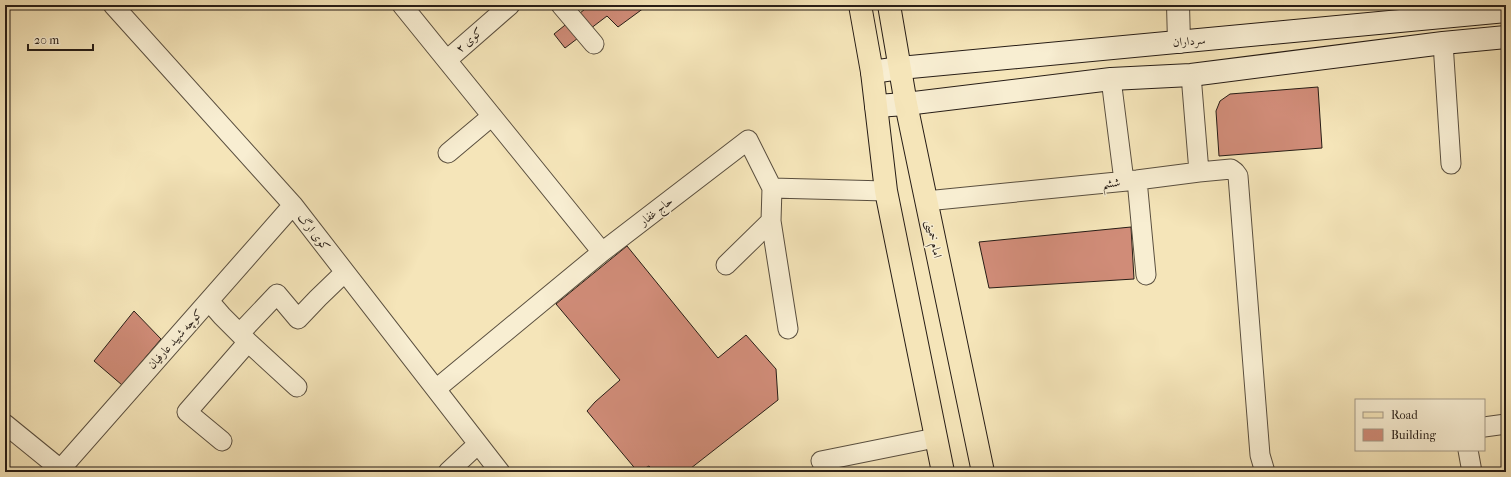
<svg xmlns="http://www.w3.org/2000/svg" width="1511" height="477" font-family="'IM FELL French Canon',Amiri,serif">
<rect width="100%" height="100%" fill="#f5e5b9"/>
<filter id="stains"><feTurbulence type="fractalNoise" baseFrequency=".005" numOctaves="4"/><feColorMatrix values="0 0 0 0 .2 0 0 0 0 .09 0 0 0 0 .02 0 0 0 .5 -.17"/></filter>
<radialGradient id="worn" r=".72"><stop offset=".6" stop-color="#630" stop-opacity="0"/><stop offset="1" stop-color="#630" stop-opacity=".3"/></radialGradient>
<!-- building -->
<path fill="#d08c78" stroke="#271d16" d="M 590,5 L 648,5 L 618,27 L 607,16 L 565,48 L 554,34 Z
M 1318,87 L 1322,148 L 1219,156 L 1216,111 L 1220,101 L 1230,94 Z
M 1131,227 L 1134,279 L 989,288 L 979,242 Z
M 627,246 L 718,358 L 746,335 L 776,369 L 778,400 L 686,472 L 654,472 L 649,466 L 638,472 L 587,411 L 595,402 L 620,380 L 556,304 Z
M 134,311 L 161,339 L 122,385 L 94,361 Z"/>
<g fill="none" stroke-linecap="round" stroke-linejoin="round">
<defs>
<path id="minor" d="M 113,5 L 293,205 L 500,472
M 402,5 L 602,252
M 561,5 L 594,44
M 1443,43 L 1451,164
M 447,60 L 510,5
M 1111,79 L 1124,181
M 448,153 L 492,116
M 1199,172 L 1231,169 L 1235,172 L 1238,176 L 1260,455 L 1265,472
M 1137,180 L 1146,275
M 772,188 L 771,221 L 788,329
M 926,201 L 1137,180 L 1199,172 L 1191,75
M 726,265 L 771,221
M 209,301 L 222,316 L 248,342 L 187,412 L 222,441
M 240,333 L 277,294 L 298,319 L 318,298 L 345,272
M 248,342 L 297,387
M 436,389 L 602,252 L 748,140 L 772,188 L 886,191
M 5,424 L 64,472
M 1484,427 L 1506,424
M 1468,450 L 1472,472
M 58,472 L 293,205
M 448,472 L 478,444
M 830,472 L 821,461 L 935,438"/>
<path id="tertiary" d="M 1178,5 L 1179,42"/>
<path id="secondary" d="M 872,72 L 900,68 L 1506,11
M 876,106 L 906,104 L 1111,79 L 1191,75 L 1443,43 L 1506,37"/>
<path id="primary" d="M 860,5 L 872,72 L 886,191 L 943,472
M 889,5 L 906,104 L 983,472"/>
</defs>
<!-- minor casing -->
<use href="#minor" stroke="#5a4f3f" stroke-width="21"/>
<!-- tertiary casing -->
<use href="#tertiary" stroke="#5a4f3f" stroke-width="24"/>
<!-- secondary casing -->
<use href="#secondary" stroke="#271d16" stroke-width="24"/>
<!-- primary casing -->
<use href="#primary" stroke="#271d16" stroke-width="24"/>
<!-- minor -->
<use href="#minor" stroke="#f8eed2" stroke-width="19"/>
<!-- tertiary -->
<use href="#tertiary" stroke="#f8eed2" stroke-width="22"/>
<!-- secondary -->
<use href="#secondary" stroke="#f8eed2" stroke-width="22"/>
<!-- primary -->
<use href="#primary" stroke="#f5e5b9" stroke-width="22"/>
</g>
<g text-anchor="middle" stroke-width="3" stroke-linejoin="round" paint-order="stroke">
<!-- street labels -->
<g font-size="12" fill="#271d16" stroke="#f8eed2">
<text transform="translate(469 40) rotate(-41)" y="4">کوی ۲</text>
<text transform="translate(1189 41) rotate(-5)" y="4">سرداران</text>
<text transform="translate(1111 183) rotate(-6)" y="4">ششم</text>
<text transform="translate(656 211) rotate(-38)" y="4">حاج غفار</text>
<text transform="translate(314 232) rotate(52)" y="4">کوی ارگ</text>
<text transform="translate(934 239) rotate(78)" y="4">امام خمینی</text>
<text transform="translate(175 339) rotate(-48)" y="4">کوچه شهید عارفیان</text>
</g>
</g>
<!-- margin -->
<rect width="1511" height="477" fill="none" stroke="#f5e5b9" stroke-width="20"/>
<rect x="6" y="6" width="1499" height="465" fill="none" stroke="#271d16" stroke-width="2"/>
<rect x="10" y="10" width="1491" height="457" fill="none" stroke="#271d16"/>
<!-- legend -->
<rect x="1355" y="399" width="130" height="52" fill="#f8eed2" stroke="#a49a87"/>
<rect x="1363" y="412" width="20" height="6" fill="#f5e5b9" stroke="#a49a87"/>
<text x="1391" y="419" font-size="12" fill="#271d16">Road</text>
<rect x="1363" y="429" width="20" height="12" fill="#d08c78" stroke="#a49a87"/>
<text x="1391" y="439" font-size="12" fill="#271d16">Building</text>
<!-- scale -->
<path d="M28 44v6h65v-6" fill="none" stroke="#271d16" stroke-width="2"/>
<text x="34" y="44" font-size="12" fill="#271d16" stroke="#f8eed2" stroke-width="3" paint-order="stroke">20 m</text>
<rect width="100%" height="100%" filter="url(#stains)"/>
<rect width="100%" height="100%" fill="url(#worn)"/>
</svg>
